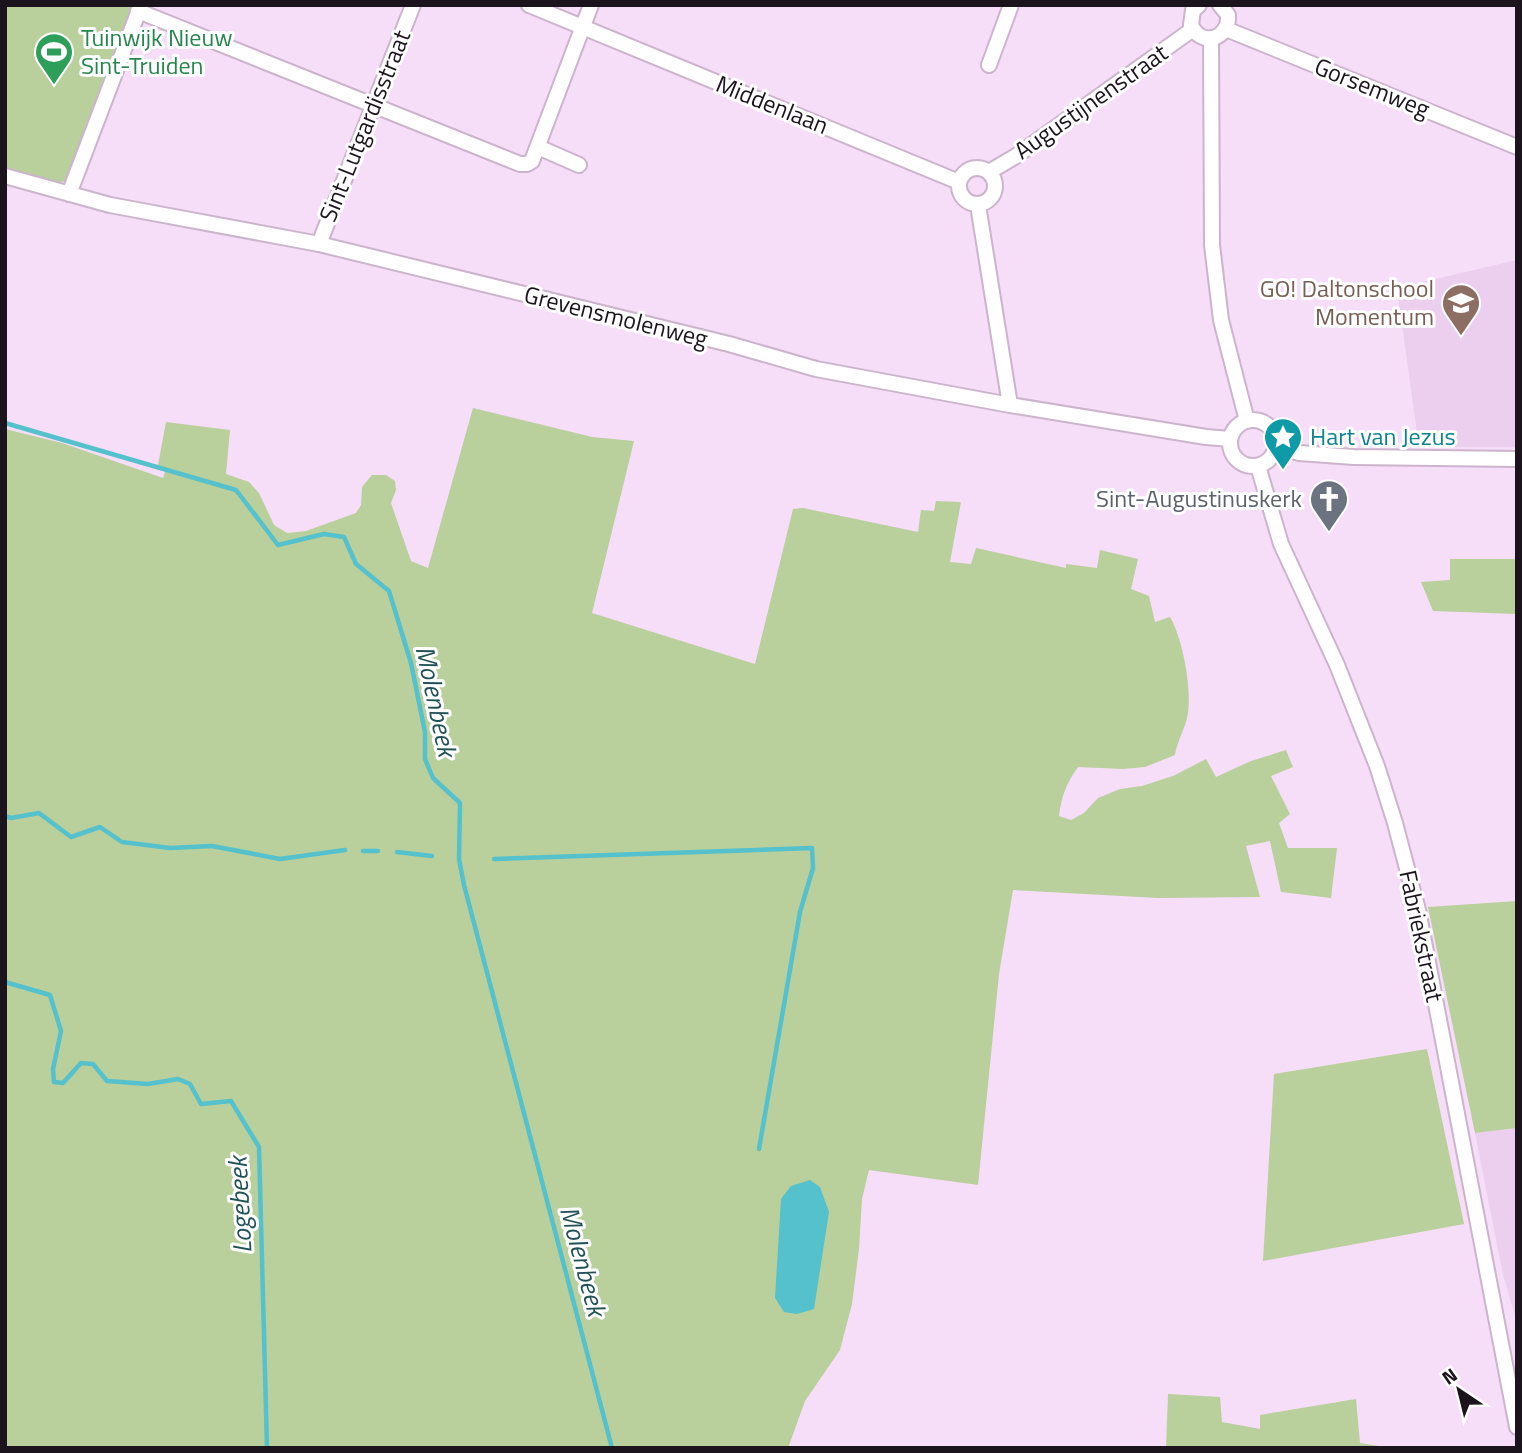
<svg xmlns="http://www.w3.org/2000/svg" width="1522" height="1453" font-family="'Titillium Web',sans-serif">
<rect width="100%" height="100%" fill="#f6ddf8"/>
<!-- built -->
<path fill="#ecceee" d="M 1517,260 L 1517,447 L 1419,447 L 1397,288 Z
M 1517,1128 L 1517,1322 L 1503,1275 L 1475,1133 Z"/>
<!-- green -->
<path fill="#b9cf9c" d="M 5,5 L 134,5 L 65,181 L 58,183 L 5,167 Z
M 473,408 L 592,437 L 634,441 L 592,613 L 755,664 L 793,509 L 803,508 L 918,532 L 921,510 L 934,511 L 936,501 L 961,502 L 950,562 L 971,564 L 976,548 L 1066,568 L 1066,564 L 1097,568 L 1100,550 L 1138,559 L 1131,589 L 1149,596 L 1155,622 L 1170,617 C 1183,639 1193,693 1187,718 C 1184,731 1177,741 1175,755 L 1145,767 L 1123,769 L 1078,767 C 1067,782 1061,797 1059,816 L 1071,820 L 1084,813 L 1098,798 L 1120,789 L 1142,786 L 1173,776 L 1206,759 L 1216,777 L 1251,761 L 1286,750 L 1293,767 L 1271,776 L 1290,814 L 1279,823 L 1288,848 L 1337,848 L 1331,898 L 1281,892 L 1270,841 L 1246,846 L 1260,897 L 1158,898 L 1013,890 L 999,974 L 978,1185 L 869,1170 L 862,1199 L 859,1249 L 852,1304 L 840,1350 L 805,1401 L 788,1448 L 5,1448 L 5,429 L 62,443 L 163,478 L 166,469 L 158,465 L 166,422 L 230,430 L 226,474 L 249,482 L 259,493 L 274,525 L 287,533 L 306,531 L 356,513 L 361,505 L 362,487 L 372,475 L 386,475 L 395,481 L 396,490 L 391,503 L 411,561 L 428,568 Z
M 1450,559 L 1517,559 L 1517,614 L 1433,611 L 1421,582 L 1450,580 Z
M 1517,901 L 1517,1128 L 1475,1133 L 1428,907 Z
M 1427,1049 L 1464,1224 L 1263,1261 L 1274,1074 Z
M 1168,1394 L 1220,1397 L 1222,1422 L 1260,1429 L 1260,1415 L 1356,1399 L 1360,1443 L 1391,1448 L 1166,1448 Z"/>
<!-- water -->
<path fill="#54c1cc" d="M 810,1180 L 820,1187 L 829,1212 L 814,1309 L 797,1314 L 784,1312 L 775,1298 L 781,1199 L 791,1186 Z"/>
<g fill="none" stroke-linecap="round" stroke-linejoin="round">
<!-- stream -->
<path stroke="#54c1cc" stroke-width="4.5" d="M 5,423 L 236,490 L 278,545 L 324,534 L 344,537 L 356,564 L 389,591 L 411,663 L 425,732 L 425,759 L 433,778 L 460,803 L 459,859 L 464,885 L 612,1448
M 5,816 L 11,818 L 39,813 L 71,837 L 100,827 L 122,842 L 170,848 L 212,846 L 280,859 L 345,850
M 363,851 L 378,851
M 397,852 L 432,856
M 494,859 L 812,848 L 813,868 L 800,912 L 759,1149
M 5,982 L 50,995 L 61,1031 L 53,1069 L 54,1082 L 63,1083 L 81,1063 L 93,1064 L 107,1081 L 148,1084 L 178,1079 L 190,1084 L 201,1104 L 231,1101 L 259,1147 L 267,1448"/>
<defs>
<path id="minor" d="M 529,5 L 959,182
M 1199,5 L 1193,10 L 1191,25 C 1201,48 1230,39 1228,15 L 1220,5
M 138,11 L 520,164 L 527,164 L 532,161 L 591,5
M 1226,29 L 1517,147
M 1211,39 L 1212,245 L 1221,320 L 1247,421
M 989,65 L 1011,5
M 538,147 L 579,165
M959 186a18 18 0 1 1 36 0a18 18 0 1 1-36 0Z
M 989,172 L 1016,156 L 1193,29
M 5,176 L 110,205 L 319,244 L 729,344 L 816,369 L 1010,405 L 1206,437 L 1230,439
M 69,194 L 141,5
M 978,205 L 1010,405
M 319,244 L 413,5
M1230 443a23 23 0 1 1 46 0a23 23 0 1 1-46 0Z
M 1276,446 L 1299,453 L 1354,457 L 1517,459
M 1258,466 L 1281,544 L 1337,665 L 1377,766 L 1395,823 L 1418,910 L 1517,1427"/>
</defs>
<!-- minor casing -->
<use href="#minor" stroke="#ccb4cd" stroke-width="18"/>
<!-- minor -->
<use href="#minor" stroke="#fff" stroke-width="14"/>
</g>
<!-- icons -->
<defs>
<symbol id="stadium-pin" viewBox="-11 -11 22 30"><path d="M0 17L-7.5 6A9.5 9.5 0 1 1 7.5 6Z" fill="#2e9e5b" stroke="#fff"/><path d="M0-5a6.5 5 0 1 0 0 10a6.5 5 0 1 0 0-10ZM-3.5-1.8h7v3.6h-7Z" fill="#fff"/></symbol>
<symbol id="school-pin" viewBox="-11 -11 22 30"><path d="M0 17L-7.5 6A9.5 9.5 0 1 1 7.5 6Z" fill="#8d6e63" stroke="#fff"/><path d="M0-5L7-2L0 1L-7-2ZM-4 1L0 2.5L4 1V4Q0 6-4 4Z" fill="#fff"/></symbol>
<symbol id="sight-pin" viewBox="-11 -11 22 30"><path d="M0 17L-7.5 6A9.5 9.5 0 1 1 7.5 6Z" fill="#0f9aa8" stroke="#fff"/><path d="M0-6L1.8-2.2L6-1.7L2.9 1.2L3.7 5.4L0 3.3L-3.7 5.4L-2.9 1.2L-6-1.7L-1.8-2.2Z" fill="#fff"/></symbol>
<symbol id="church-pin" viewBox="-11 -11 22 30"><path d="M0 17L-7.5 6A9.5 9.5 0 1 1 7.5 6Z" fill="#6b7280" stroke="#fff"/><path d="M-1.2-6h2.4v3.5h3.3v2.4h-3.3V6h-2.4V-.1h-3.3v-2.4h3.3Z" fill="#fff"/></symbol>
</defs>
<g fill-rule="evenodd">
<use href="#stadium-pin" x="32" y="30" width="44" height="60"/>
<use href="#school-pin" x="1439" y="281" width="44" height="60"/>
<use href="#sight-pin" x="1261" y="415" width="44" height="60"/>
<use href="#church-pin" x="1307" y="477" width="44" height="60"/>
</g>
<g text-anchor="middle" stroke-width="6" stroke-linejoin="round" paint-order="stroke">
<!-- leisure labels -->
<g font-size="24" fill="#27864d" stroke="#fff" text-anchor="start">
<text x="81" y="46">Tuinwijk Nieuw<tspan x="81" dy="28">Sint-Truiden</tspan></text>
</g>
<!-- street labels -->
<g font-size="24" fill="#1c141d" stroke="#fff">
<text transform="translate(1372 88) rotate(22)" y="8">Gorsemweg</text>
<text transform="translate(1091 102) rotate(-35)" y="8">Augustijnenstraat</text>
<text transform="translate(772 105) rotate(22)" y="8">Middenlaan</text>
<text transform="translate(365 126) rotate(-68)" y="8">Sint-Lutgardisstraat</text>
<text transform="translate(616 317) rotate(14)" y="8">Grevensmolenweg</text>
<text transform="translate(1421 936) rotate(78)" y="8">Fabriekstraat</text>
</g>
<!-- education labels -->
<g font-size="24" fill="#785e54" stroke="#fff" text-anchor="end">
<text x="1434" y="297">GO! Daltonschool<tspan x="1434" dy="28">Momentum</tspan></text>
</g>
<!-- culture labels -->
<g font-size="24" fill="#0d838f" stroke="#fff" text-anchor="start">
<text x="1310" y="445">Hart van Jezus</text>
</g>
<!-- worship labels -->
<g font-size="24" fill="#5b616d" stroke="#fff" text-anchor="end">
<text x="1302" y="507">Sint-Augustinuskerk</text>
</g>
<!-- water labels -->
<g font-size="26" font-style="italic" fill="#225257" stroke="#fff">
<text transform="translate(436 701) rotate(78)" y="9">Molenbeek</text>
<text transform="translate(240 1205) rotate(-93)" y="9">Logebeek</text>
<text transform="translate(583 1261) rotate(75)" y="9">Molenbeek</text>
</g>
</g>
<!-- border -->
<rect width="1522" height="1453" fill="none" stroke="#1c141d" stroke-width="14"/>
<!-- north arrow -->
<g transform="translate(1459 1390) rotate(325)" stroke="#ffffff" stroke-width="5" paint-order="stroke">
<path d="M0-5L12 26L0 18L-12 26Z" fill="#1c141d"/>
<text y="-10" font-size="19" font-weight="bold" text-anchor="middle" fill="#1c141d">N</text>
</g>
</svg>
